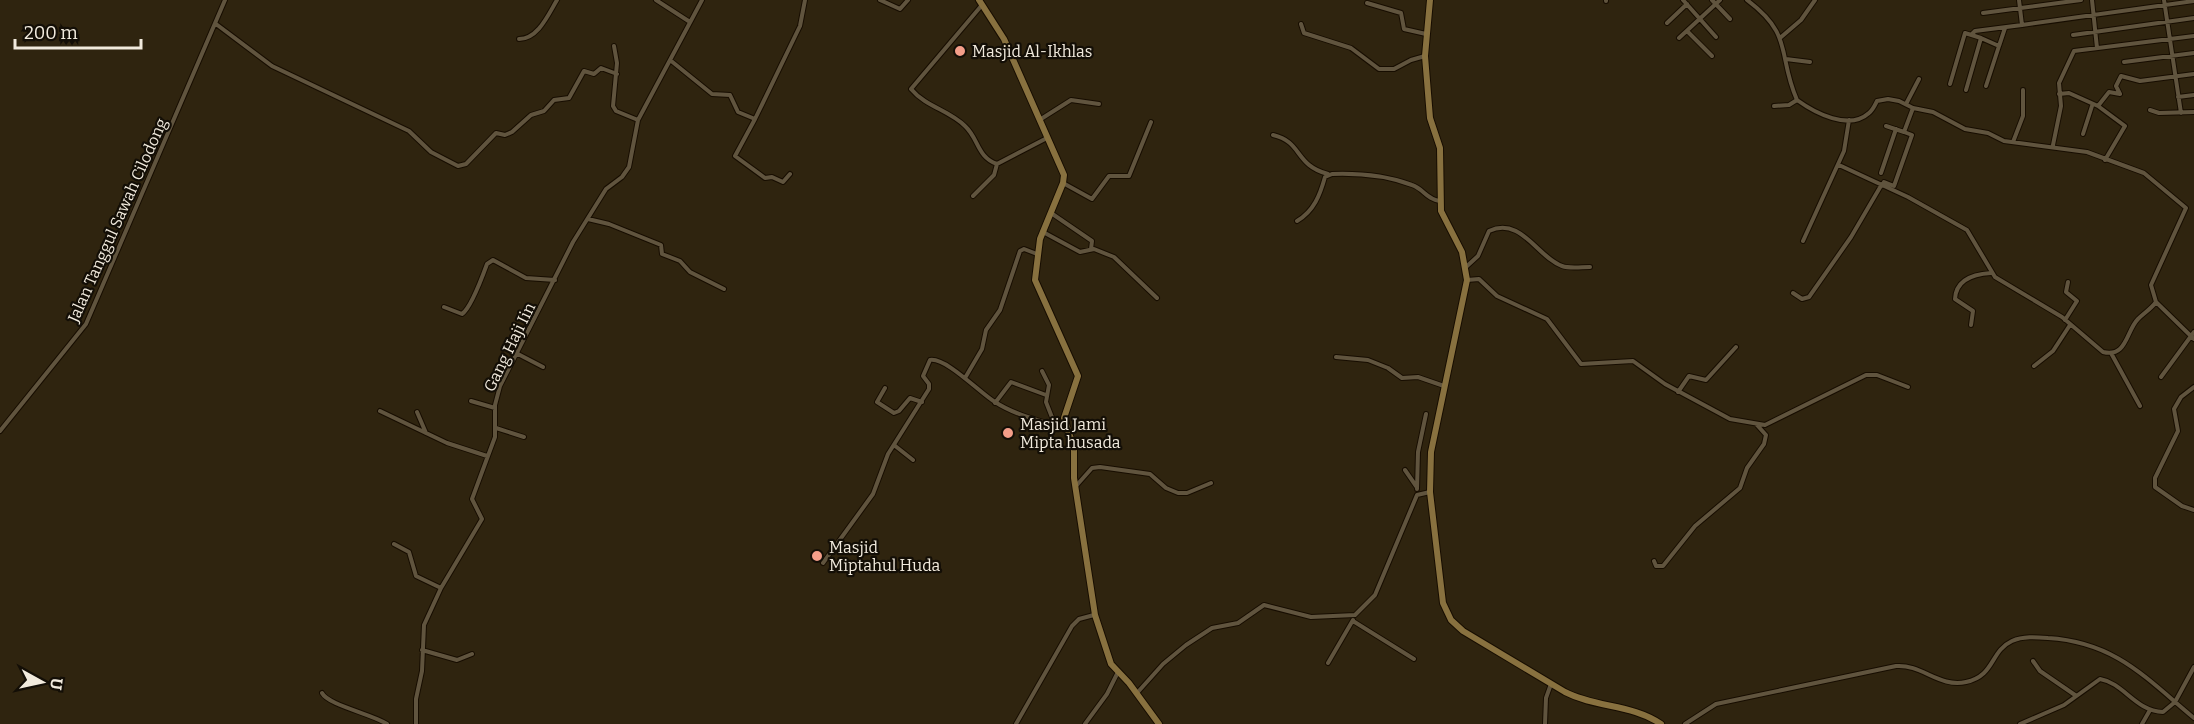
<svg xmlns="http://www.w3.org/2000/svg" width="2194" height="724" font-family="Bitter,serif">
<rect width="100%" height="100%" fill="#2f240f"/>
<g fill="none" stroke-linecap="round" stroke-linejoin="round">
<defs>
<path id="street" d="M 656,0 L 690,22
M 880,0 L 900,9 L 908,0
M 1606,0 L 1606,1
M 1683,0 L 1716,37
M 1712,0 L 1730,19
M 1747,0 C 1794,35 1777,54 1797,100 C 1815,113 1849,131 1869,113 C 1873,110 1875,105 1877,101 L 1888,99 L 1899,101 L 1913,108 L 1933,112 L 1965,129 L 1988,133 L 2004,141 L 2087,152 L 2144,173 L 2186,208 L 2151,285 L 2156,302 L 2194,339
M 2092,0 L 2097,48
M 2164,0 L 2181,113
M 1367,3 L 1401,13 L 1404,29 L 1426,34
M 982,5 L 911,89 C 926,107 949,110 965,126 C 979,139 977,157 997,164
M 1983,13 L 2081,0
M 1667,23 L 1687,4
M 216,24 L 272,66 L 409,131 L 431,152 L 458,166 L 466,164 L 496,133 L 505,135 L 512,132 L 531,115 L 544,111 L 554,100 L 569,98 L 584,71 L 594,74 L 601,68 L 617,74
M 1301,24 L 1304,33 L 1351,48 L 1379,69 L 1394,69 L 1411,60 L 1425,56
M 2022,25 L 2194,1
M 1687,31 L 1712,56
M 1972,34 L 1975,31 L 2022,25 L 2019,0
M 2073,35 L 2194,18
M 1679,38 L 1720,0
M 1780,38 L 1801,20 L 1815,0
M 1981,38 L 1999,46 L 2005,28
M 519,39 C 538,39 548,15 557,0
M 614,46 L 617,63 L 613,106 L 616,111 L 638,120
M 1786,59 L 1810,62
M 670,60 L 712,94 L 730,95 L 738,112 L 755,119 L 800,26 L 805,0
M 2124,62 L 2194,53
M 1950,84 L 1965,33 L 1981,38 L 1966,90
M 1986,86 L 1999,46
M 2059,94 L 2069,93 L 2098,106 L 2109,92 L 2120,94
M 2120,94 L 2116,86 L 2121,76 L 2140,81 L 2194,74
M 2178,97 L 2194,95
M 1906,104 L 1919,79
M 1774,106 L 1789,105 L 1797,100
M 2098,106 L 2125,126 L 2105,160
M 2150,110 L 2159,113 L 2194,112
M 755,119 L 735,156 L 765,178 L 772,177 L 783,182 L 790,174
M 1041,119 L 1071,100 L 1099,104
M 1886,126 L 1904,132
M 2083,134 L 2092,106
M 1273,135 C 1303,142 1294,165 1328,174
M 2013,142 L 2023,116 L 2023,90
M 2053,145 L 2061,106 L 2059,83 L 2074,51 L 2194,36
M 1839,165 L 1908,197 L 1967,230 L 1995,277 L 2062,317 L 2103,352 C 2127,358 2126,331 2138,319 C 2144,313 2151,309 2156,302
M 1881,173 L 1896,129
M 1884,182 L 1894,186 L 1912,135 L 1904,132 L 1913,108
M 1063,183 L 1092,199 L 1109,176 L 1129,176 L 1151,122
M 973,196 L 994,175 L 997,164 L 1047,138
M 1051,213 L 1092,241 L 1091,249
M 588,219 L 609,224 L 661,245 L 662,254 L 680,261 L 690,272 L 724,289
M 1297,221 C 1314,211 1320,195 1325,177 L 1332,174 C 1360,173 1385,175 1412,185 C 1424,189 1426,199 1440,201
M 1043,232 L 1080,252 L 1094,249 L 1114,257 L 1157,298
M 1803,241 L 1844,151 L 1849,120
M 1466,267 L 1478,256 L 1489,231 C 1521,216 1537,257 1562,266 C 1570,269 1581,267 1590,267
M 1467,280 L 1479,279 L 1497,296 L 1547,319 L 1581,364 L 1633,361 L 1665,384 L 1730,419 L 1765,425 L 1866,375 L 1877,375 L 1908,387
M 1793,293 L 1802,299 L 1809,297 L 1851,237 L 1882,184
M 444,307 L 462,314 C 471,308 483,275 487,264 L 493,260 L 526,278 L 555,280
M 2065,320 L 2077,301 L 2066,292 L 2068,282
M 1971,325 L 1973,311 L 1955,299 C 1956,279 1974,274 1991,273
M 516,353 L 543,367
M 2111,353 L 2140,406
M 1336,357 L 1368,360 L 1388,368 L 1402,378 L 1418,377 L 1444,386
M 2034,366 L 2053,351 L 2070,325
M 1042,371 L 1049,385 L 1046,402 L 1055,425
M 2161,377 L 2194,332
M 965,378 L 982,349 L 986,330 L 1000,310 L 1020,251 L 1024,249 L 1037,254
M 2194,387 L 2181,397 L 2174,409 L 2178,431 L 2155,478 L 2155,487 L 2182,506 L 2194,510
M 885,388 L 877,402 L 894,413 L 899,411 L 910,398 L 922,402
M 1678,392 L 1689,376 L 1706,380 L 1736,347
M 471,401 L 495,408
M 995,403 L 1011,382 L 1046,395
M 380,411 L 447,443 L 487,456
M 417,412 L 426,433
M 496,428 L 524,437
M 0,431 L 86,324 L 225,0
M 894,445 L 913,460
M 1405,470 L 1416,486
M 1076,486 L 1092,468 L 1100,467 L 1150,474 L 1166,488 L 1178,493 L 1187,493 L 1211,483
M 1417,489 L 1418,452 L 1426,414
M 394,544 L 409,552 L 416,576 L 441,588
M 1654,561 L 1656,566 L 1663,566 L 1695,526 L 1740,488 L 1747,468 L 1764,444 L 1766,435 L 1757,425
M 823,563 L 873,494 L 888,454 L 929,389 L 929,384 L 923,376 L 930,360 C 946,357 981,394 995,402 C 1015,415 1043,422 1065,428
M 1353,621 L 1414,659
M 422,650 L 457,660 L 472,654
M 2033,661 L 2040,671 L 2075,695
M 1328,663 L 1353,620
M 322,693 C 328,705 372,714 387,724
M 1137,693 L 1163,664 L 1186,645 L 1212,628 L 1238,623 L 1264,605 L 1311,617 L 1355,615 L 1375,595 L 1417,495 L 1430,492
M 416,724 L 416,699 L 422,671 L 424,625 L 441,588 L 482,519 L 472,499 L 495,437 L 495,405 L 500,386 L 573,242 L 606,189 L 622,177 L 629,167 L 638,120 L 702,0
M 1016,724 L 1072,626 L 1079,619 L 1094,615
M 1085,724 L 1107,694 L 1118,672
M 1545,724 L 1546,698 L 1551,684
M 1685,724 L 1716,704 L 1896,666 C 1922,664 1939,688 1966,682 C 1995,676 1990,651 2012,641 C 2023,636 2036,637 2048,638 C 2115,642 2146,678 2194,718
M 2020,724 L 2064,705 L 2100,679 C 2124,683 2135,711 2163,712 L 2175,702 L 2194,667
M 2142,724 L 2150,710"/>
<path id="secondary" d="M 979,0 L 1004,39 L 1064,175 L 1063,183 L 1040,239 L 1035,280 L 1078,376 L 1064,418 L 1074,448 L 1074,478 L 1095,615 L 1111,664 L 1129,683 L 1159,724
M 1430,0 L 1425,56 L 1430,118 L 1440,148 L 1441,211 L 1462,252 L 1467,280 L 1431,452 L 1430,492 L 1443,603 L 1451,620 L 1463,631 L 1565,692 C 1596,708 1632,704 1661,724"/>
</defs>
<!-- street casing -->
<use href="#street" stroke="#170d00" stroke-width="6"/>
<!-- secondary casing -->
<use href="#secondary" stroke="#170d00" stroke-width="8"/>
<!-- street -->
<use href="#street" stroke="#60543e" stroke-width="4"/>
<!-- secondary -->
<use href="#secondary" stroke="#88713f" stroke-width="6"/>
</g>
<!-- markers -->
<g fill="#f49e89" stroke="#130e06" stroke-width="2">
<circle cx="960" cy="51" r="6"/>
<circle cx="1008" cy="433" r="6"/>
<circle cx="817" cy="556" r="6"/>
</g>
<g text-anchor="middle" stroke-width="4.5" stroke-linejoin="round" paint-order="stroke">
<!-- poi labels -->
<g font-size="16" fill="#f1eadd" stroke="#130e06" text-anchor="start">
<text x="972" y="57">Masjid Al-Ikhlas</text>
<text x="1020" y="430">Masjid Jami<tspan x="1020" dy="18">Mipta husada</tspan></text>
<text x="829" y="553">Masjid<tspan x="829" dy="18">Miptahul Huda</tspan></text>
</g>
<!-- street labels -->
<g font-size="16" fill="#f1eadd" stroke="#130e06">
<text transform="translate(117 220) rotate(-66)" y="6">Jalan Tanggul Sawah Cilodong</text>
<text transform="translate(509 347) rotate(-64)" y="6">Gang Haji Iin</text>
</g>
</g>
<!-- north arrow -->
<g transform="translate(42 682) rotate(98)" stroke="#130e06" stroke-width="4.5" paint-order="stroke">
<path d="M0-4.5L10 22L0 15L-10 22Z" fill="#f1eadd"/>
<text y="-9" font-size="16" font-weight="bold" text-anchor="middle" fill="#f1eadd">U</text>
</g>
<!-- scale -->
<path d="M15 39v9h126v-9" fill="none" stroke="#f1eadd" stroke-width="3"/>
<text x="24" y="39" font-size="18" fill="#f1eadd" stroke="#130e06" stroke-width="4.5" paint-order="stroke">200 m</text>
</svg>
